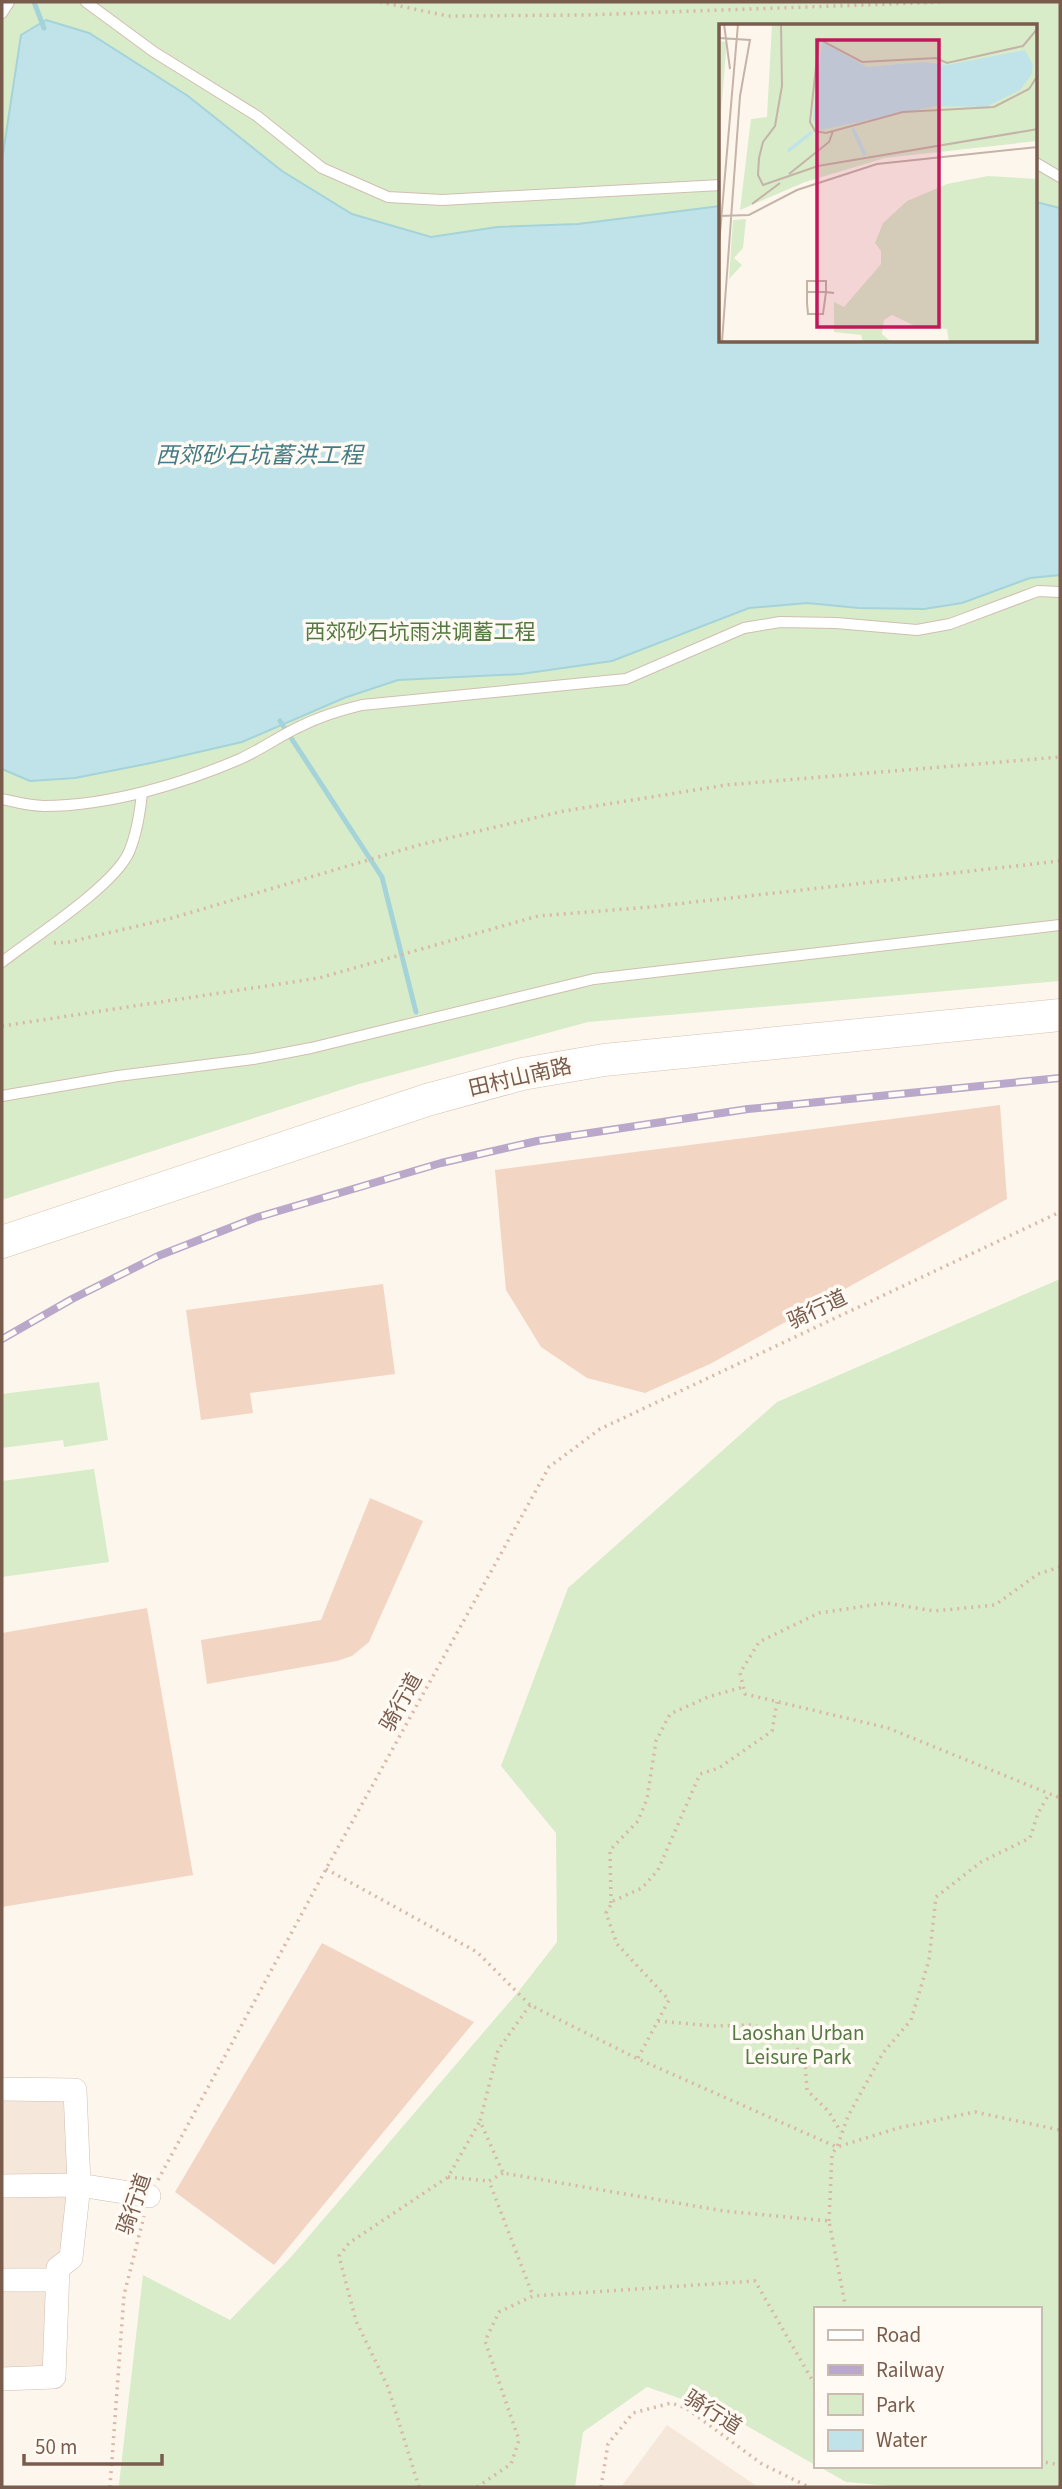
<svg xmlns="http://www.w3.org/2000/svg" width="1062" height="2489" font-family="'Source Sans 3','Noto Sans SC',sans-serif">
<rect width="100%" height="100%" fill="#fdf6ec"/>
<!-- residential -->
<path fill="#f5e8da" d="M 76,2082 L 59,2388 L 2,2389 L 2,2083 Z
M 667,2425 L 758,2487 L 621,2487 Z"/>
<!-- green -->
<path fill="#d8ecc9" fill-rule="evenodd" d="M 2,2 L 1060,2 L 1060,981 L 588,1022 L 359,1084 L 2,1200 ZM 721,26 L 1036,26 L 1036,341 L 721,341 Z
M 1060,1279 L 1060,2487 L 903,2487 L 846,2482 L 818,2466 L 1039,2466 L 1039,2309 L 815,2309 L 815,2465 L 728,2415 L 647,2387 L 583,2432 L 575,2487 L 120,2487 L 119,2484 L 143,2275 L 230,2320 L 291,2257 L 518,1992 L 557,1942 L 556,1833 L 501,1766 L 568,1588 L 777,1402 Z
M 99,1382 L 108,1440 L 64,1447 L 63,1440 L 2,1448 L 2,1394 Z
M 94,1469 L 109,1562 L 2,1577 L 2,1481 Z"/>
<!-- water -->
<path fill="#bfe3e8" stroke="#a5d3da" stroke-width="2" d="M 46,20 L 89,33 L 188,96 L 282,171 L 352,214 L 431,237 L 497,227 L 578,224 L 721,206 L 721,341 L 1036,341 L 1036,202 L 1060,208 L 1060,575 L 1030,578 L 962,603 L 924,609 L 859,608 L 807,603 L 749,608 L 612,661 L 521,674 L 398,680 L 344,698 L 242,742 L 151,763 L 75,778 L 30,781 L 2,769 L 2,160 L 21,35 Z"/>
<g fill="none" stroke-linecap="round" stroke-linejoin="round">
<!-- stream -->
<path stroke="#a5d3da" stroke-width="5" d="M 34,2 L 44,28
M 280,721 L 382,877 L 416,1012"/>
</g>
<!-- building -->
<path fill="#f3d5c3" d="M 1000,1105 L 1007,1199 L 710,1364 L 645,1393 L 587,1378 L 541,1347 L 506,1290 L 495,1170 Z
M 383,1284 L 395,1374 L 250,1393 L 253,1413 L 201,1420 L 186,1310 Z
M 370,1498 L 423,1521 L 369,1642 L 352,1656 L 337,1661 L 207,1684 L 201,1640 L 321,1620 Z
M 147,1608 L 193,1875 L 2,1907 L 2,1633 Z
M 322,1943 L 474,2022 L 274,2265 L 175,2192 Z"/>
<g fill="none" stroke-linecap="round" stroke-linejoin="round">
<defs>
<path id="lane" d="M 86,2 L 154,52 L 257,116 L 322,168 L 388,197 L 442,200 L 721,185
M 2,13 L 9,2
M 1036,163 L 1060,177
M 2,799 C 15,802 30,806 44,806 C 108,806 182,784 240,759 C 262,749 281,735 301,726 C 321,716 341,710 362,705 L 626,679 L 744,628 L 780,622 L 836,623 L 917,630 L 950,624 L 1038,591 L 1060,592
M 2,962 C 34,937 114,886 129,852 C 137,833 140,813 142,793
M 2,1096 L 118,1076 L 253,1059 L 311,1048 L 594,979 L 1060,925"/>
<path id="street" d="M 2,2089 L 75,2090 L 79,2185 L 71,2258 L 58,2268 L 54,2377 L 2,2379
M 2,2186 L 79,2185 L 149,2196
M 2,2280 L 58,2280"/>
<path id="secondary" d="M 2,1242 L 427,1100 L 522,1074 L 604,1060 L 1060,1015"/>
</defs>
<!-- lane casing -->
<use href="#lane" stroke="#d1beb0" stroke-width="12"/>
<!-- street casing -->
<use href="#street" stroke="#d1beb0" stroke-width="24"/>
<!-- secondary casing -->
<use href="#secondary" stroke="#d6c0b0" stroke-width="33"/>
<!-- path -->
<path stroke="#d9b8a5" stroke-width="3.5" stroke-dasharray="2 5" stroke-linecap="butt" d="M 380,2 L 448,16 L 586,15 L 943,2
M 54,943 L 69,942 L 172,918 L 419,845 L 564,811 L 726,785 L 1060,757
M 2,1026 L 319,978 L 538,916 L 650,907 L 1060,861
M 1060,1567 L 1038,1574 L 995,1605 L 934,1611 L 886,1603 L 819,1613 L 759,1642 L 740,1673 L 745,1694 L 888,1728 L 1060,1798
M 326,1869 L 477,1952 L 530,2005 L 638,2059 L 837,2147 L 898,2128 L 975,2112 L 1060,2130
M 611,1903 L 610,1850 L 638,1821 L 647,1799 L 656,1741 L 670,1714 L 708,1697 L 743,1687
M 530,2005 L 498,2050 L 480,2121 L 503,2173 L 724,2211 L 829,2221 L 846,2309
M 658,2021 L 713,2026 L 753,2025 L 792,2039 L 805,2063 L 807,2090 L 829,2112 L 841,2132
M 638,2058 L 669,2000 L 617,1944 L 606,1913 L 613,1901 L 642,1888 L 658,1870 L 700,1774 L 719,1768 L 772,1731 L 777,1702
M 503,2173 L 489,2181 L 533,2296
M 448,2177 L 489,2181
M 158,2180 L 326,1869 L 549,1467 L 600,1429 L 1060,1212
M 829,2221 L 832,2154 L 837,2147 L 848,2116 L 883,2053 L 911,2020 L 929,1960 L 936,1897 L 981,1862 L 1030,1838 L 1038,1813 L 1049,1794
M 1039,2461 L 1060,2465
M 110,2487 L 124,2295 L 144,2216
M 419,2487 L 388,2387 L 356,2321 L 339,2256 L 349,2243 L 448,2177 L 480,2121
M 477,2487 L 511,2464 L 519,2440 L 485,2341 L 499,2312 L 533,2296 L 755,2281 L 815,2385
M 601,2487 L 608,2444 L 633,2413 L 671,2403 L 686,2408 L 762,2464 L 809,2487
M 1059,2487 L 1060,2481"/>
<!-- lane -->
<use href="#lane" stroke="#fff" stroke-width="10"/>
<!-- street -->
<use href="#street" stroke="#fff" stroke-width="23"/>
<!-- secondary -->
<use href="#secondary" stroke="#fff" stroke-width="32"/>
<defs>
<path id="rail" d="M 2,1339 L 72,1299 L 158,1256 L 255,1218 L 441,1163 L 537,1141 L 748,1109 L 1060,1078"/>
</defs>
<!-- rail casing -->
<use href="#rail" stroke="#b9a8c9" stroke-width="8"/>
<!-- rail -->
<use href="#rail" stroke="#fffaf3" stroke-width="5" stroke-dasharray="16" stroke-linecap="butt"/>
</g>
<g text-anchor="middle" stroke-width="7" stroke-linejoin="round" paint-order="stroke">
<!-- park labels -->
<g font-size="21" fill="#537a41" stroke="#fffaf3">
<text x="420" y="639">西郊砂石坑雨洪调蓄工程</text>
<text x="798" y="2040">Laoshan Urban<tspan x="798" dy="24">Leisure Park</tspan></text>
</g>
<!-- street labels -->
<g font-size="21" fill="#7a5c4d" stroke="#fffaf3">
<text transform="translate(520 1077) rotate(-13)" y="7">田村山南路</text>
<text transform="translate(817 1309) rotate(-25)" y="7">骑行道</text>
<text transform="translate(401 1702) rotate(-61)" y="7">骑行道</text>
<text transform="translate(134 2204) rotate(-71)" y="7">骑行道</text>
<text transform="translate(713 2412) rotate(32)" y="7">骑行道</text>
</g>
<!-- water labels -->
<g font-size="23" font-style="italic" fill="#437c86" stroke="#fffaf3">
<text x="259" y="463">西郊砂石坑蓄洪工程</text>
</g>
</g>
<!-- overview -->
<g transform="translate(719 24)">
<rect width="318" height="318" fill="#fdf6ec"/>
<path d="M 53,0 L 318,0 L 318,117 L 166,134 L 86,158 L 21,186 L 32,95 L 48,93 ZM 0,17 L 7,18 L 7,27 L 0,114 ZM 269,152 L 318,155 L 318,318 L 230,318 L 228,305 L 196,302 L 173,291 L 165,296 L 163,310 L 172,318 L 144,318 L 142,311 L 115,308 L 115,278 L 125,283 L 162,240 L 162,227 L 156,219 L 164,199 L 188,177 L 228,160 ZM 27,195 L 24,224 L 15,234 L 23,241 L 10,255 L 14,196 Z" fill="#d8ecc9"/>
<path d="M 103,18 L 148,43 L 204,38 L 228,41 L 306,26 L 314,41 L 313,50 L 301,66 L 267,83 L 217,82 L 101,106 L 94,95 Z" fill="#bfe3e8"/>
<path fill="none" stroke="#bfe3e8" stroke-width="3.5" d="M 134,105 L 146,131M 69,127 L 93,108"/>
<path fill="none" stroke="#c5b3a7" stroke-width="2" d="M 5,0 L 11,45M 62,0 L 63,62 L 56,102 L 44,118 L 40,134 L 39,151 L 44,161 L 99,142 L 319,105M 319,4 L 304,22 L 228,39 L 217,34 L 143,38 L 100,15 L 91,98 L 96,107 L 107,109 L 184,88 L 275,83 L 310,65 L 319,51M 0,14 L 31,16 L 21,72 L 3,318M 70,150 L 110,118 L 114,107M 33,180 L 61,159M 0,192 L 30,191 L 78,166 L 158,140 L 319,123M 0,221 L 19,0M 88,268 L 107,268 L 104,290 L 89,290 L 88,279 L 88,257 L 107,257 L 107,268 L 115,269"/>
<path fill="#c2185b" fill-opacity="0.15" stroke="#c2185b" stroke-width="3.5" d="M 98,16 L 220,16 L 220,303 L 98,303 Z"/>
<rect width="318" height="318" fill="none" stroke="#7a5c4d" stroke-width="3.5"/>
</g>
<!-- border -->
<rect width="1062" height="2489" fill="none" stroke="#7a5c4d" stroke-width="7"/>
<!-- legend -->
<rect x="814" y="2307" width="228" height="161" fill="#fffaf3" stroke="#cabbb1" stroke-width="2"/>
<rect x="828" y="2330" width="35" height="10" fill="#ffffff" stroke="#cabbb1" stroke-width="2"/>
<text x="876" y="2342" font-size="21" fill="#7a5c4d">Road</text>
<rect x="828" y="2365" width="35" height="10" fill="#b9a8c9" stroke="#cabbb1" stroke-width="2"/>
<text x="876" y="2377" font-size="21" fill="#7a5c4d">Railway</text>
<rect x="828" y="2394" width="35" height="21" fill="#d8ecc9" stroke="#cabbb1" stroke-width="2"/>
<text x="876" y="2412" font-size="21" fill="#7a5c4d">Park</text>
<rect x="828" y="2430" width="35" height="21" fill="#bfe3e8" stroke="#cabbb1" stroke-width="2"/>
<text x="876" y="2447" font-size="21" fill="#7a5c4d">Water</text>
<!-- scale -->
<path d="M24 2454v10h138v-10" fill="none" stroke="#7a5c4d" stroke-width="3.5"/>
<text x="35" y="2454" font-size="21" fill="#7a5c4d" stroke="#fffaf3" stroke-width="5" paint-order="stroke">50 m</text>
</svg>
